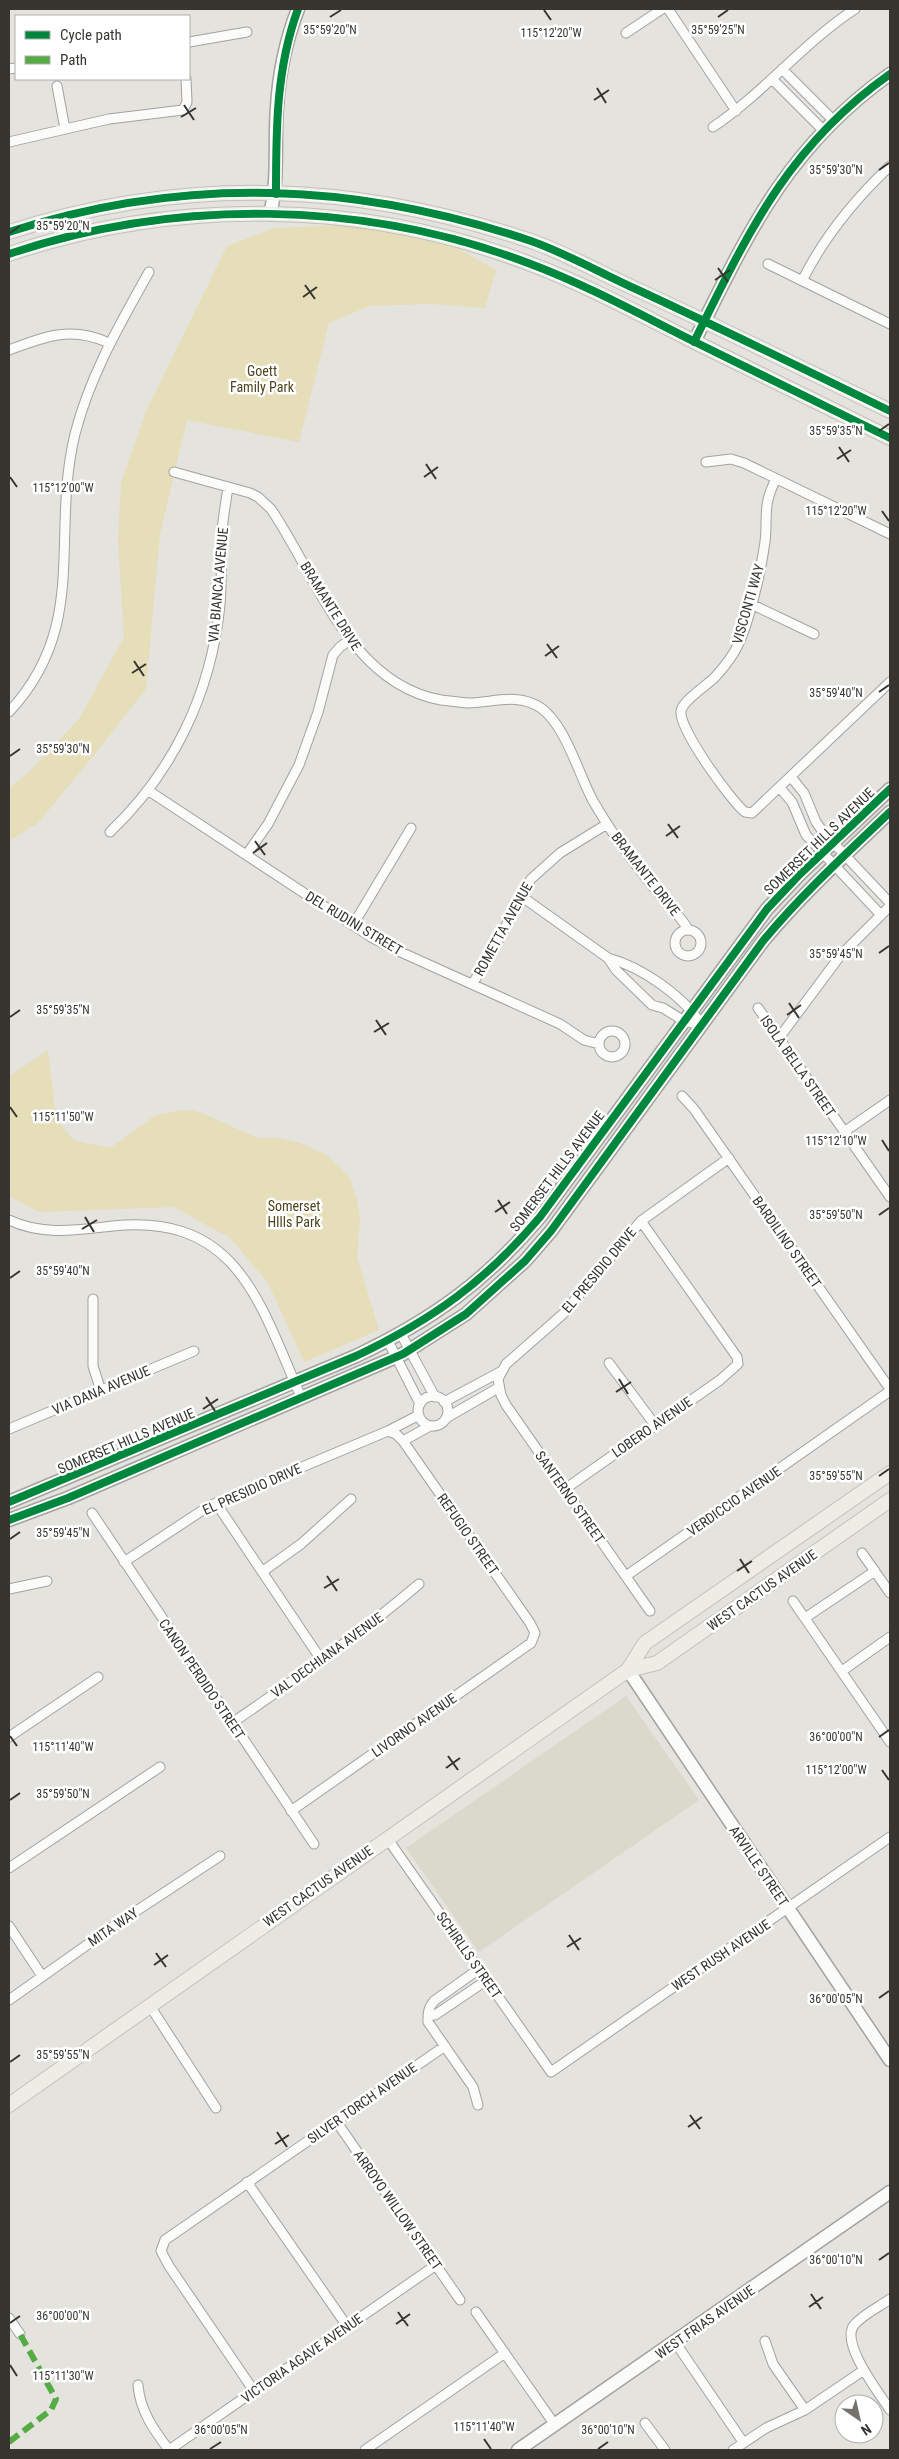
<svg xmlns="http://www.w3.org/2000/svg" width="899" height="2459" font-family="'Roboto Condensed',sans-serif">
<rect width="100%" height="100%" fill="#e4e3de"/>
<!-- built -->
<path fill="#dbd8cc" d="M 626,1696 L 699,1800 L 479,1952 L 406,1848 Z"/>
<!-- green -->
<path fill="#e6ddb9" d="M 370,224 L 441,239 L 496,270 L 485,308 L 430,304 L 370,306 L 329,323 L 299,442 L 187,420 L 160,534 L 146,689 L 94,755 L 38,823 L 9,841 L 9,788 L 30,771 L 79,719 L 124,637 L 118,541 L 121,482 L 147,409 L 227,246 L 275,228 Z
M 48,1050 L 56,1118 L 73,1140 L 110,1148 L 156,1115 L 182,1110 L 195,1111 L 209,1116 L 257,1138 L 279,1138 L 300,1143 L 325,1154 L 349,1176 L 357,1200 L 360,1219 L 357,1257 L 379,1330 L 304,1362 L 268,1283 L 230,1238 L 174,1207 L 39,1212 L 9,1196 L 9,1076 Z"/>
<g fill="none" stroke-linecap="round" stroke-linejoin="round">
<defs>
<path id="street" d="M 668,9 L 736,111
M 626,33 L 662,9
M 189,42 L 247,32
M 9,69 L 16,68
M 782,69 L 833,120
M 772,79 L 823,130
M 57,86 L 65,129
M 713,127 C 765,92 803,43 855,9
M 9,142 L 109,119 L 183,110 L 187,102 L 186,79
M 768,264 L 890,324
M 802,281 C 824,237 854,200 890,166
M 9,350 C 46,336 71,326 109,343
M 706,462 L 731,459 L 744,463 L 890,534
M 174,472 L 250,493 L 258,497 L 271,509 C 317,577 350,684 441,700 C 450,701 459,702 467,703 C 493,703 517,692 541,708 C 565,725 578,772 592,799 C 610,831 632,861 655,889 C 666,902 679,914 688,929
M 776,479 C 762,506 768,516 765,542 C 761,570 750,620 738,645 C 733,656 724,667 716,676 C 708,685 683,700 681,711 C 678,728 731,801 745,812 L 752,813 L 890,682
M 751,604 L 814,634
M 9,712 C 90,625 50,537 75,434 C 90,375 120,324 149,272
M 791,777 L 804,793 L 816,822 L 823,832 L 890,903
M 780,788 L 792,802 L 806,835 L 881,915
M 149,791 L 371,937 L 394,949 L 560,1024 L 584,1040 L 599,1044
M 110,832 C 174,771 211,693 220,605 C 222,581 221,556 222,532 C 223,517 226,502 228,487
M 247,854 L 268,824 L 299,765 L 318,712 L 333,655 L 340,647 L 350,640
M 521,896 L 608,958 L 616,970 L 652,1005 L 663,1008 L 684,1021 L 702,1025
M 353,925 L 411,828
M675 943a13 13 0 1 1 26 0a13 13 0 1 1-26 0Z
M 608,958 C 642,967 683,996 702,1025
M 473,983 L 493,950 L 531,879 L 560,853 L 607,824
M 758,1008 L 890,1197
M599 1044a13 13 0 1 1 26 0a13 13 0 1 1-26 0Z
M 779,1038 L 840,956 L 890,906
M 682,1096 L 694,1109 L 890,1389
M 844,1132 L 890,1100
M 9,1220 C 43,1236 77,1230 113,1226 C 238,1213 260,1304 301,1397
M 93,1299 L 93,1366 L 101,1391
M 401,1334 L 435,1397
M 388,1341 L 420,1404
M 609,1363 L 655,1425
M418 1411a15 15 0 1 1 30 0a15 15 0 1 1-30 0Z
M 444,1402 L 500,1372
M 446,1418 L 498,1388
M 9,1429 L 194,1351
M 388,1431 L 419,1415
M 403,1441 L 430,1426
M 565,1489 L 720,1380 L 738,1364 L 737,1357 L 641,1221
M 216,1503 L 322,1661
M 92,1513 L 314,1844
M 862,1553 L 890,1593
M 124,1562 L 209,1506 L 388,1431 L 396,1434 L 403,1441 L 530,1623 L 535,1633 L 531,1643 L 291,1811
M 262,1572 L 301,1544 L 351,1499
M 626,1576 L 890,1391
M 9,1589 L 47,1581
M 793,1601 L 890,1742
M 650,1611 L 506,1405 L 501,1395 L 498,1379 L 506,1364 L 563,1314 L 641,1221 L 729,1158
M 805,1618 L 875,1571
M 842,1671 L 890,1637
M 232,1723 C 296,1679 359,1635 419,1584
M 9,1737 L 98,1677
M 387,1838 L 551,2072 L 890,1837
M 9,1868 L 160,1767
M 9,1926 L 42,1976
M 9,2000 L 118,1923 L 220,1856
M 150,2006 L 216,2108
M 428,2015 L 435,2015 L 441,2011 L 487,1980
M 478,2105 L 473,2087 L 428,2022 C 428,2013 428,2008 434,2001 L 479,1969
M 336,2121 L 460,2300
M 247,2182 L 347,2326
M 890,2299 C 879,2307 864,2314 855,2324 C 838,2341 880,2394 890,2410
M 476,2312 L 555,2425
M 9,2318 L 20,2334
M 765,2341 L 773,2364 L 805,2410
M 675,2342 L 743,2442
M 138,2385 C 140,2411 154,2430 169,2450
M 254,2391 L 169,2266 L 161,2251 L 165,2240 L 445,2046
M 645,2423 L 665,2450
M 169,2450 L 436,2265
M 365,2450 L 505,2353
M 733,2450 L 766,2428 L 805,2410 L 864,2370"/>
<path id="secondary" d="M 270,214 C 279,179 274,143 277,107 C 279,73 286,40 298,9
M 694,342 C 748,233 787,147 890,74
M 9,1502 L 356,1356 C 432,1320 485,1282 540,1217 L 767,909 L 800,874 L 890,789
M 9,1520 L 68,1498 L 403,1354 L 466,1314 L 525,1261 L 551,1231 L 763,941 C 802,894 846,854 890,812
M 628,1670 L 890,2060
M 518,2450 L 890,2192"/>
<path id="primary" d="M 9,232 C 186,175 356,182 531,241 C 568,254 602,274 638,290 C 722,329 806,370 890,411
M 9,254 C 176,198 363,200 528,263 C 587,285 641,315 697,343 C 761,375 826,406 890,438
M 628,1670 L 645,1643 L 890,1473
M 9,2105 L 628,1670 L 657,1663 L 890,1500"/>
</defs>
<!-- street casing -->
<use href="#street" stroke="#a3a29e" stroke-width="11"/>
<!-- secondary casing -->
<use href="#secondary" stroke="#a3a29e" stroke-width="15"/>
<!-- primary casing -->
<use href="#primary" stroke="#c2c1be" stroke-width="16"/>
<!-- street -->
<use href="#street" stroke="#fbfbfa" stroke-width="9"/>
<!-- secondary -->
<use href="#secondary" stroke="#fbfbfa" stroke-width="12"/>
<!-- primary -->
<use href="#primary" stroke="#edece5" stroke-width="14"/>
<!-- quiet -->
<path stroke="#55ac45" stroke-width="6" stroke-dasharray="12 6" stroke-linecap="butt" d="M 9,2442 L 51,2410 L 56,2399 L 20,2334"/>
<defs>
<path id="cycleway" d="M 276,194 C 276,130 276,69 298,9
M 9,232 C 186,175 356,182 531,241 C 568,254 602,274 638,290 C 722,329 806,370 890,411
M 9,254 C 176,198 363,200 528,263 C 587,285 641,315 697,343 C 761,375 826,406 890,438
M 694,342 C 748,233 787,147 890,74
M 9,1502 L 356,1356 C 432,1320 485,1282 540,1217 L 767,909 L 800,874 L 890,789
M 9,1520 L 68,1498 L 403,1354 L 466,1314 L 525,1261 L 551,1231 L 763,941 C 802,894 846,854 890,812"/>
</defs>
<!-- cycleway casing -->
<use href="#cycleway" stroke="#fff" stroke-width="11"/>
<!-- cycleway -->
<use href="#cycleway" stroke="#00873e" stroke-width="8"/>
</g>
<!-- ticks -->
<path fill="none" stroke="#363530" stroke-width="2" d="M 544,10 L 551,20M 330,17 L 341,10M 718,17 L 728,10M 597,88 L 606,103M 594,100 L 609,90M 184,105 L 194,120M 181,117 L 196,108M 879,170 L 889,163M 10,233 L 20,226M 718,268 L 728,282M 715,280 L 730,270M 305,285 L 315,299M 303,297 L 317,287M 879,431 L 889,424M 839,447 L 849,462M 837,459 L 851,450M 426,464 L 436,479M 10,477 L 17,487M 424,477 L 438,467M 882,511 L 889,521M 547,644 L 557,658M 545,656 L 559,646M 134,661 L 144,676M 132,673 L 146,664M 879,692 L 889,685M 10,756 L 20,749M 668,824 L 678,838M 666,836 L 680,826M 255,841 L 265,855M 253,853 L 267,843M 879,953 L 889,946M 789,1003 L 799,1018M 787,1015 L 801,1005M 10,1017 L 20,1010M 376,1020 L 386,1035M 374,1032 L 389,1023M 10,1107 L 17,1117M 882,1140 L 889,1151M 498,1200 L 507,1214M 495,1212 L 510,1202M 879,1215 L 889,1208M 85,1217 L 94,1232M 82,1229 L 97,1220M 10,1278 L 20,1271M 619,1379 L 628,1394M 616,1392 L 631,1382M 206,1397 L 215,1411M 203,1409 L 218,1399M 879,1476 L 889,1469M 10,1539 L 20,1532M 740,1559 L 749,1573M 737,1571 L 752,1561M 327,1576 L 337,1591M 324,1588 L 339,1579M 10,1736 L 17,1746M 879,1737 L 889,1730M 448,1756 L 458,1770M 446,1768 L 460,1758M 882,1770 L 889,1780M 10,1800 L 20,1793M 569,1935 L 579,1950M 567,1947 L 581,1938M 156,1953 L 166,1967M 154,1965 L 168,1955M 879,1998 L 889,1991M 10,2062 L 20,2055M 690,2115 L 700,2129M 688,2127 L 702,2117M 277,2132 L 287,2147M 275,2144 L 289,2135M 879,2260 L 889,2253M 811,2294 L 821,2309M 809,2307 L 823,2297M 398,2312 L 408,2326M 10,2323 L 20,2316M 396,2324 L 410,2314M 10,2365 L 17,2376M 484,2439 L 491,2449M 210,2449 L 221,2442M 598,2449 L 608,2442"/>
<g text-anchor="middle" stroke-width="5" stroke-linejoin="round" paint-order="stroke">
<!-- park labels -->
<g font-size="14" fill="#4e451e" stroke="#fff">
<text x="262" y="376">Goett<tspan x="262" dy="16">Family Park</tspan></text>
<text x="294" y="1211">Somerset<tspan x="294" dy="16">HIlls Park</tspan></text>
</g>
<!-- street labels -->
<g font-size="14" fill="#363530" stroke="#fff">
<text transform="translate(218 585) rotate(-85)" y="5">VIA BIANCA AVENUE</text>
<text transform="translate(748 604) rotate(-74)" y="5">VISCONTI WAY</text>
<text transform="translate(331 606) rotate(58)" y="5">BRAMANTE DRIVE</text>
<text transform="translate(819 841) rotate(-44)" y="5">SOMERSET HILLS AVENUE</text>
<text transform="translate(646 874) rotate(52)" y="5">BRAMANTE DRIVE</text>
<text transform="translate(354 923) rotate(31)" y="5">DEL RUDINI STREET</text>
<text transform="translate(503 929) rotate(-61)" y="5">ROMETTA AVENUE</text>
<text transform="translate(798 1066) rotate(55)" y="5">ISOLA BELLA STREET</text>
<text transform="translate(557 1171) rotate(-53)" y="5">SOMERSET HILLS AVENUE</text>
<text transform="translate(787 1242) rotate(55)" y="5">BARDILINO STREET</text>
<text transform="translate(599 1270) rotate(-50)" y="5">EL PRESIDIO DRIVE</text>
<text transform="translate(101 1390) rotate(-23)" y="5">VIA DANA AVENUE</text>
<text transform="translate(652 1427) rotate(-35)" y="5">LOBERO AVENUE</text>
<text transform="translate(126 1441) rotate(-23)" y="5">SOMERSET HILLS AVENUE</text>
<text transform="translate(252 1489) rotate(-24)" y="5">EL PRESIDIO DRIVE</text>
<text transform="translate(570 1497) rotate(55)" y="5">SANTERNO STREET</text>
<text transform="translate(734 1501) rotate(-35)" y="5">VERDICCIO AVENUE</text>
<text transform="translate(468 1534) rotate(55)" y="5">REFUGIO STREET</text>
<text transform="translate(762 1590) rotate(-35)" y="5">WEST CACTUS AVENUE</text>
<text transform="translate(327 1655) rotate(-36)" y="5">VAL DECHIANA AVENUE</text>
<text transform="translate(202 1679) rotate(56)" y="5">CANON PERDIDO STREET</text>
<text transform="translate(414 1725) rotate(-35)" y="5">LIVORNO AVENUE</text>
<text transform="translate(759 1866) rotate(56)" y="5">ARVILLE STREET</text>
<text transform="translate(318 1886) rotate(-35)" y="5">WEST CACTUS AVENUE</text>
<text transform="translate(113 1927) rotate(-34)" y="5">MITA WAY</text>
<text transform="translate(469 1955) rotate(55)" y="5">SCHIRLLS STREET</text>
<text transform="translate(721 1955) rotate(-34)" y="5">WEST RUSH AVENUE</text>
<text transform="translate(362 2103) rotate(-35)" y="5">SILVER TORCH AVENUE</text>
<text transform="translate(398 2210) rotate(55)" y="5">ARROYO WILLOW STREET</text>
<text transform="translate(705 2322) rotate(-35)" y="5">WEST FRIAS AVENUE</text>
<text transform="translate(302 2358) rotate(-35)" y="5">VICTORIA AGAVE AVENUE</text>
</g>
</g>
<g font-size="12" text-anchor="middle" fill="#363530" stroke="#fff" stroke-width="5" stroke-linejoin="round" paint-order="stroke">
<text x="330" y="34">35°59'20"N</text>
<text x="718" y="34">35°59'25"N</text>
<text x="551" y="37">115°12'20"W</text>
<text x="836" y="174">35°59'30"N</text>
<text x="63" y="230">35°59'20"N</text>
<text x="836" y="435">35°59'35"N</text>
<text x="63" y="492">115°12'00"W</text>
<text x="836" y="515">115°12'20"W</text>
<text x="836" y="697">35°59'40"N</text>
<text x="63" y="753">35°59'30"N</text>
<text x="836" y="958">35°59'45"N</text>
<text x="63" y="1014">35°59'35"N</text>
<text x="63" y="1121">115°11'50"W</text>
<text x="836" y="1145">115°12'10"W</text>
<text x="836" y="1219">35°59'50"N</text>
<text x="63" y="1275">35°59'40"N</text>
<text x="836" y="1480">35°59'55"N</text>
<text x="63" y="1537">35°59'45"N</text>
<text x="836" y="1741">36°00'00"N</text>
<text x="63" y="1751">115°11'40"W</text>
<text x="836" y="1774">115°12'00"W</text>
<text x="63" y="1798">35°59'50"N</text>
<text x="836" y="2003">36°00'05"N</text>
<text x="63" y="2059">35°59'55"N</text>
<text x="836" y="2264">36°00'10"N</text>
<text x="63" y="2320">36°00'00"N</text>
<text x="63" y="2380">115°11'30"W</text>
<text x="484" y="2431">115°11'40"W</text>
<text x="221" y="2434">36°00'05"N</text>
<text x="608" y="2434">36°00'10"N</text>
</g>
<!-- border -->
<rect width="899" height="2459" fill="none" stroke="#363530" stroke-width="20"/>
<!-- legend -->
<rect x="15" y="15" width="175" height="65" fill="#ffffff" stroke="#afaeac"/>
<rect x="25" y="31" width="25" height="8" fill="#00873e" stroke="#afaeac"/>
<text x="60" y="40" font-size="15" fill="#363530">Cycle path</text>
<rect x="25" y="56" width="25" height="8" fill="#55ac45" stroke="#afaeac"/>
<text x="60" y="65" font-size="15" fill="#363530">Path</text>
<!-- north arrow -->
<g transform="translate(859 2419) rotate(146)"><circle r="24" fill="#ffffff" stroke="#afaeac"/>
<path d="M0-4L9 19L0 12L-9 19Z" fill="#73726d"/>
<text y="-8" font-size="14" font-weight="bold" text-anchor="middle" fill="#363530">N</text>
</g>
</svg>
